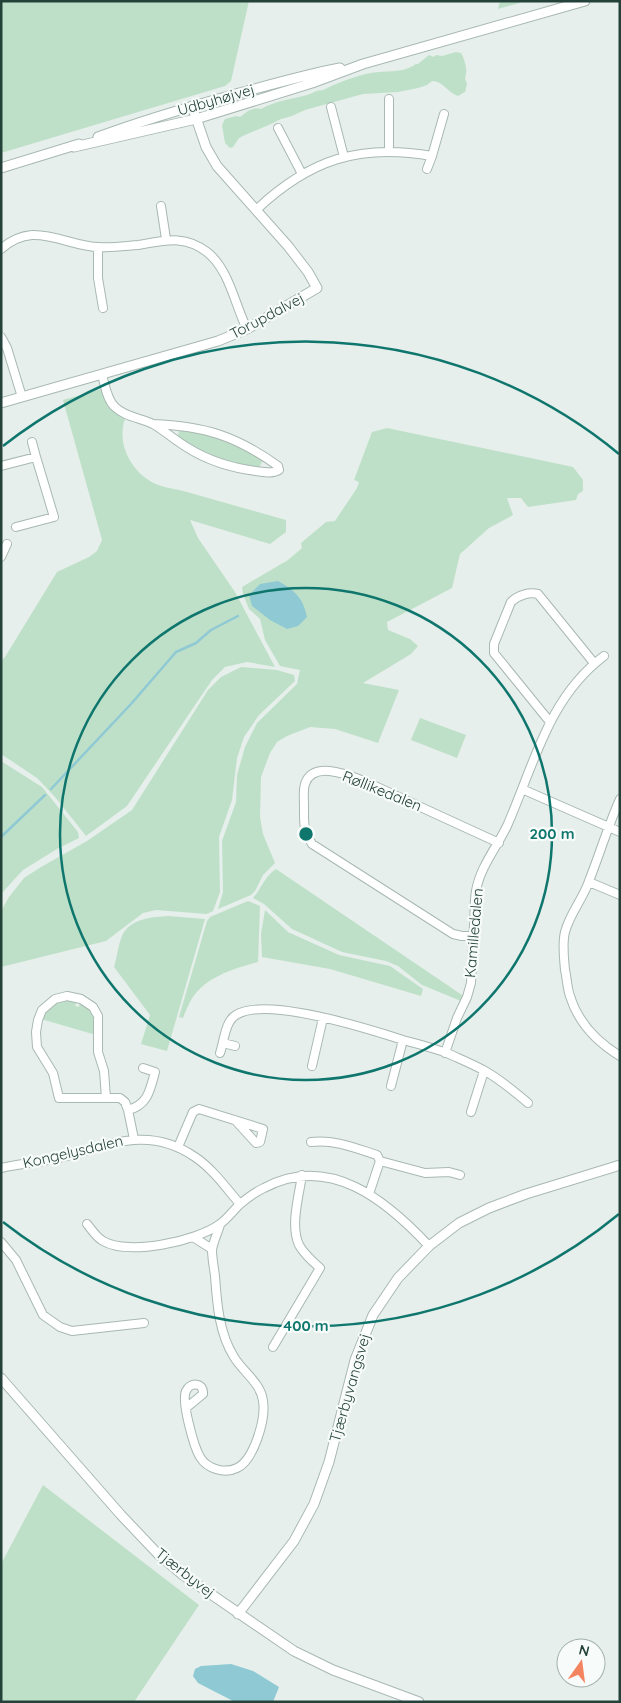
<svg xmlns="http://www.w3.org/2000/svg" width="621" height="1703" font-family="Quicksand,sans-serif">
<rect width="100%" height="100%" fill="#e6efeb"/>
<!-- green -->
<path fill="#bfe0c8" d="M 1,1 L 249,1 L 231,81 L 225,86 L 1,153 Z
M 500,1 L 526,1 L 498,9 Z
M 456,52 L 461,53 C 465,60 468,71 465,78 L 467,84 L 465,92 L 458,96 C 447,92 443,81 432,81 L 427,85 L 418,88 L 398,92 L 363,94 L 305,110 L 292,116 L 281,119 L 273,123 L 245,135 L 239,138 L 233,147 L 230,148 L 225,143 L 222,125 L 225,119 L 236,116 L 240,117 C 247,112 252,107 261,109 C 275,101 292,99 307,95 C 313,93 317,90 323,90 C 335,84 357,75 371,73 C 387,70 401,74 416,64 L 418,64 L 429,55 L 434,57 L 436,55 L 442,56 Z
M 102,389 C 107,403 112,410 125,419 C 117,442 129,466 147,479 C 159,488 174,488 187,492 C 220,501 253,511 286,520 L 286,532 L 270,544 L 190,520 L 198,538 L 235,592 L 275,667 L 247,662 L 225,667 L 212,680 L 127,806 L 86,836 L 55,797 L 37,778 L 1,754 L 1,661 L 5,657 L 57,572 L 89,557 L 97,551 L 102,540 L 63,400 Z
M 387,428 L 573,467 L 583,480 L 583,491 L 578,494 L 576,500 L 528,507 L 521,498 L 507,498 L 513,515 L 489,528 L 460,554 L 452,588 L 387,622 L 388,630 L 410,639 L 418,646 L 411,654 L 363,683 L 399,690 L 378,743 L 335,729 L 310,727 L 287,736 L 277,742 L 270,753 L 261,777 L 260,817 L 263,834 L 275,863 L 263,875 L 255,891 L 251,895 L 218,909 L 223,892 L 222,841 L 236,802 L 237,775 L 245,747 L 257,723 L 297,684 L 300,670 L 280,666 L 265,640 L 260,619 L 249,609 L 243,594 L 242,587 L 288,560 L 302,548 L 301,543 L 326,522 L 335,521 L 357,488 L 359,482 L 354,480 L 372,432 Z
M 180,429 L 229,441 L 263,460 L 259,468 C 225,463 207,455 177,438 Z
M 241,667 L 277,670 L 294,675 L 295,681 L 259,715 L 244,737 L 237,758 L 232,800 L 219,837 L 220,892 L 213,911 L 207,914 L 156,910 L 143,913 L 106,941 L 1,967 L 1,911 L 9,897 L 24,878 L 41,867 L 87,841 L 132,810 L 208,690 L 221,677 Z
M 420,718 L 466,735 L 457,758 L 411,740 Z
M 1,761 L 42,787 L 78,832 L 79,838 L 57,849 L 23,870 L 1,894 Z
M 276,869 L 462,995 L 461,1001 L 422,985 L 398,966 L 386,961 L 342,952 L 292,929 L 264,904 L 253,898 C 262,888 264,877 276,869 Z
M 248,901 L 260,906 L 258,962 C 233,969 205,977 191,1000 C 188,1006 185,1012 183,1018 L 179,1017 L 207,921 L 210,917 Z
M 265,910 L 288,932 L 339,955 L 390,966 L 423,989 L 421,996 L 330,969 L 262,957 L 261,934 Z
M 168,916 L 205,919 L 167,1051 L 141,1044 L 150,1015 L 114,967 C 117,958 119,939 124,932 C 134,918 153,917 168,916 Z
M 62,1000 L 77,1001 L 75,1006 L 79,1007 L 80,1002 C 95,1008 95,1022 96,1035 L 41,1019 C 46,1010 52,1004 62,1000 Z
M 43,1485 L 199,1605 L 134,1702 L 1,1702 L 1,1564 Z"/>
<!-- water -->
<path fill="#8ec9d4" d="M 278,581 C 294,590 303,597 307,617 L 298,626 L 287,629 L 270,620 L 252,606 L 249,595 L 260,584 Z
M 231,1664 L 253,1671 L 279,1687 L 273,1702 L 235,1702 L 198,1683 L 193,1676 L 195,1669 L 201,1666 Z"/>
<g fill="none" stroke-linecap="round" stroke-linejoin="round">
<!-- stream -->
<path stroke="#8ec9d4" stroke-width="2.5" d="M 51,789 L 131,704 L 176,652 L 196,643 L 211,630 L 238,616
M 1,837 L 45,795"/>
<defs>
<path id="minor" d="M 389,99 L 389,150
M 331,107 L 344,157
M 278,128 L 302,174
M 432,156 L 444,114
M 161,206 L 166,239
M 256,210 C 309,160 359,143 432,156 L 427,169
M 98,247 L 98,278 L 103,308
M 1,249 C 10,241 20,236 32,235 C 55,234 77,247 99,247 C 112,248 125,246 138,245 C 163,241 184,234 207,252 C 229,269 235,305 247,329
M 1,337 L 7,348 L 22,397
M 102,375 C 105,385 107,400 115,407 C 125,417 141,418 153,424 C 165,431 176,441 188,448 C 209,461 232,468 256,471 C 264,472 273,474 279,470 L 278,466 C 236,436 205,426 153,424
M 32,442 L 36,457
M 1,466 L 36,457 L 54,517 L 16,527
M 1,557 L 7,544
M 550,722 L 494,653 L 494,644 L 511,602 C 518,595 529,592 538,594 L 594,663
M 522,789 L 620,832
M 620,799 C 608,826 600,853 589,881 C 583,899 570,913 565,932 C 562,944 564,958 565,970 C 567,978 567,988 570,996 C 578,1022 597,1042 620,1056
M 589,882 L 620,895
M 474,936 L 462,936 L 453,934 L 312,844 C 303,829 304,824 304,807 C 304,799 303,791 305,784 C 313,760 348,775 364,781 L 499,843
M 223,1043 L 235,1046
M 220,1053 C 224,1042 225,1021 236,1015 C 266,996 369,1029 403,1040 C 418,1044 433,1048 447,1053 C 460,1059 473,1064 485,1071 C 501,1080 514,1091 528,1103
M 445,1053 L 457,1018 L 467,997 L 471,983 C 472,963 473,944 474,925 C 475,914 474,902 476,891 C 480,867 497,847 507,826 C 534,765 548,698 604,656
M 312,1066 L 323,1018
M 391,1086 L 403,1040
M 106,1098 L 59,1098 L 53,1073 L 37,1047 L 36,1032 L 38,1020 L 42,1010 L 55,999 L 67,996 L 81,999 L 93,1007 L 98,1016 L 98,1052 L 104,1071 L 106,1098 L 120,1098 L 125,1102 L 128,1110 L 134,1139
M 128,1110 C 148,1105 150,1090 155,1072 L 143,1068
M 471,1112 L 484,1071
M 311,1142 C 334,1139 355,1148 377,1155 L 380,1161 L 425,1173 L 449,1172 L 460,1175
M 178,1147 L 193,1112 L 199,1109 L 263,1129 L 260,1142 L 256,1143 L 235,1120
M 1,1168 C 19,1164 37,1162 54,1159 C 105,1148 145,1123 195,1157 C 213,1169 226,1188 240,1204
M 369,1194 L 380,1161
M 87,1224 C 92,1230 96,1237 103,1241 C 129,1256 197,1241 220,1224 C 227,1219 233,1211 239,1205 C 246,1199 255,1192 264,1188 C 329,1153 386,1200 429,1246
M 193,1237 L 212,1249
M 1,1242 L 16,1260 L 43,1315 L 60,1327 L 72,1331 L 144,1323
M 273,1347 L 320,1268 C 313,1262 304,1254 299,1245 C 290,1225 299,1196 302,1175
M 186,1408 L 203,1394 C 204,1382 190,1382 186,1391 C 181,1401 194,1447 200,1457 C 207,1469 225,1474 237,1468 C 254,1460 266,1419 263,1401 C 261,1383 243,1372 234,1357 C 219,1333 217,1304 215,1276 C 214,1268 212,1258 212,1250 C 213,1242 218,1232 220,1225"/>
<path id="tertiary" d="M 98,137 C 141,121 185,108 229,96 C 266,86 303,75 340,68
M 74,147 L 196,119 L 312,83 L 363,64 L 585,1
M 1,168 L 79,144
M 1,403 L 218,341 L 247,329 L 317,288 L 308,272 L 288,246 L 217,166 L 206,147 L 192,106
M 1,1378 L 121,1515 L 158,1554 L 183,1575 L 294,1651 L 333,1670 L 419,1702
M 238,1614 L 294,1541 L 314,1504 L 329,1462 L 355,1360 L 373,1315 L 398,1278 L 429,1246 L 459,1223 L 489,1208 L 526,1194 L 620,1165"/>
</defs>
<!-- minor casing -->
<use href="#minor" stroke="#a8b8b2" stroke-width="10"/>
<!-- tertiary casing -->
<use href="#tertiary" stroke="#a8b8b2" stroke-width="11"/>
<!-- minor -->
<use href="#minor" stroke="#fff" stroke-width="8"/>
<!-- tertiary -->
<use href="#tertiary" stroke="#fff" stroke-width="9"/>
</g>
<!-- distance rings -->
<g fill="none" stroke="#0f766e" stroke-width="2.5">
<circle cx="306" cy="834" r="246"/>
<path d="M619 1214A492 492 0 0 1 3 1222M3 446A492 492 0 0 1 619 454"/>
</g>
<g text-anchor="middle" stroke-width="4.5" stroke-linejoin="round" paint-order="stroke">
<!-- street labels -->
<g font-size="15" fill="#24423a" stroke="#f7fbf9">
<text transform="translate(216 100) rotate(-16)" y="5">Udbyhøjvej</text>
<text transform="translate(267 316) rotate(-28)" y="5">Torupdalvej</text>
<text transform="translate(382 791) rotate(22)" y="5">Røllikedalen</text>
<text transform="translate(474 933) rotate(-85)" y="5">Kamilledalen</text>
<text transform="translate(73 1152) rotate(-13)" y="5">Kongelysdalen</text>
<text transform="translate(350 1388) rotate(-74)" y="5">Tjærbyvangsvej</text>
<text transform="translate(185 1573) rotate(38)" y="5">Tjærbyvej</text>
</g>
</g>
<circle cx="306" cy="834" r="8" fill="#0f766e" stroke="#f7fbf9" stroke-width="2.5"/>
<g font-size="15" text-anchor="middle" font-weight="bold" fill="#0f766e" stroke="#f7fbf9" stroke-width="4.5" stroke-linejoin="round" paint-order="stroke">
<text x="552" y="839">200 m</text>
<text x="306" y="1331">400 m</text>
</g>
<!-- border -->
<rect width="621" height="1703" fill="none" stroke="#24423a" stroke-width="5"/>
<!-- north arrow -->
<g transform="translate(581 1663) rotate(14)"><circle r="24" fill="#f7fbf9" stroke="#a3b1ad"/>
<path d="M0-4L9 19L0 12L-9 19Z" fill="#f4845f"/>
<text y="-8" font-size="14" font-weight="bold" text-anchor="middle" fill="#24423a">N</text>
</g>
</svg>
